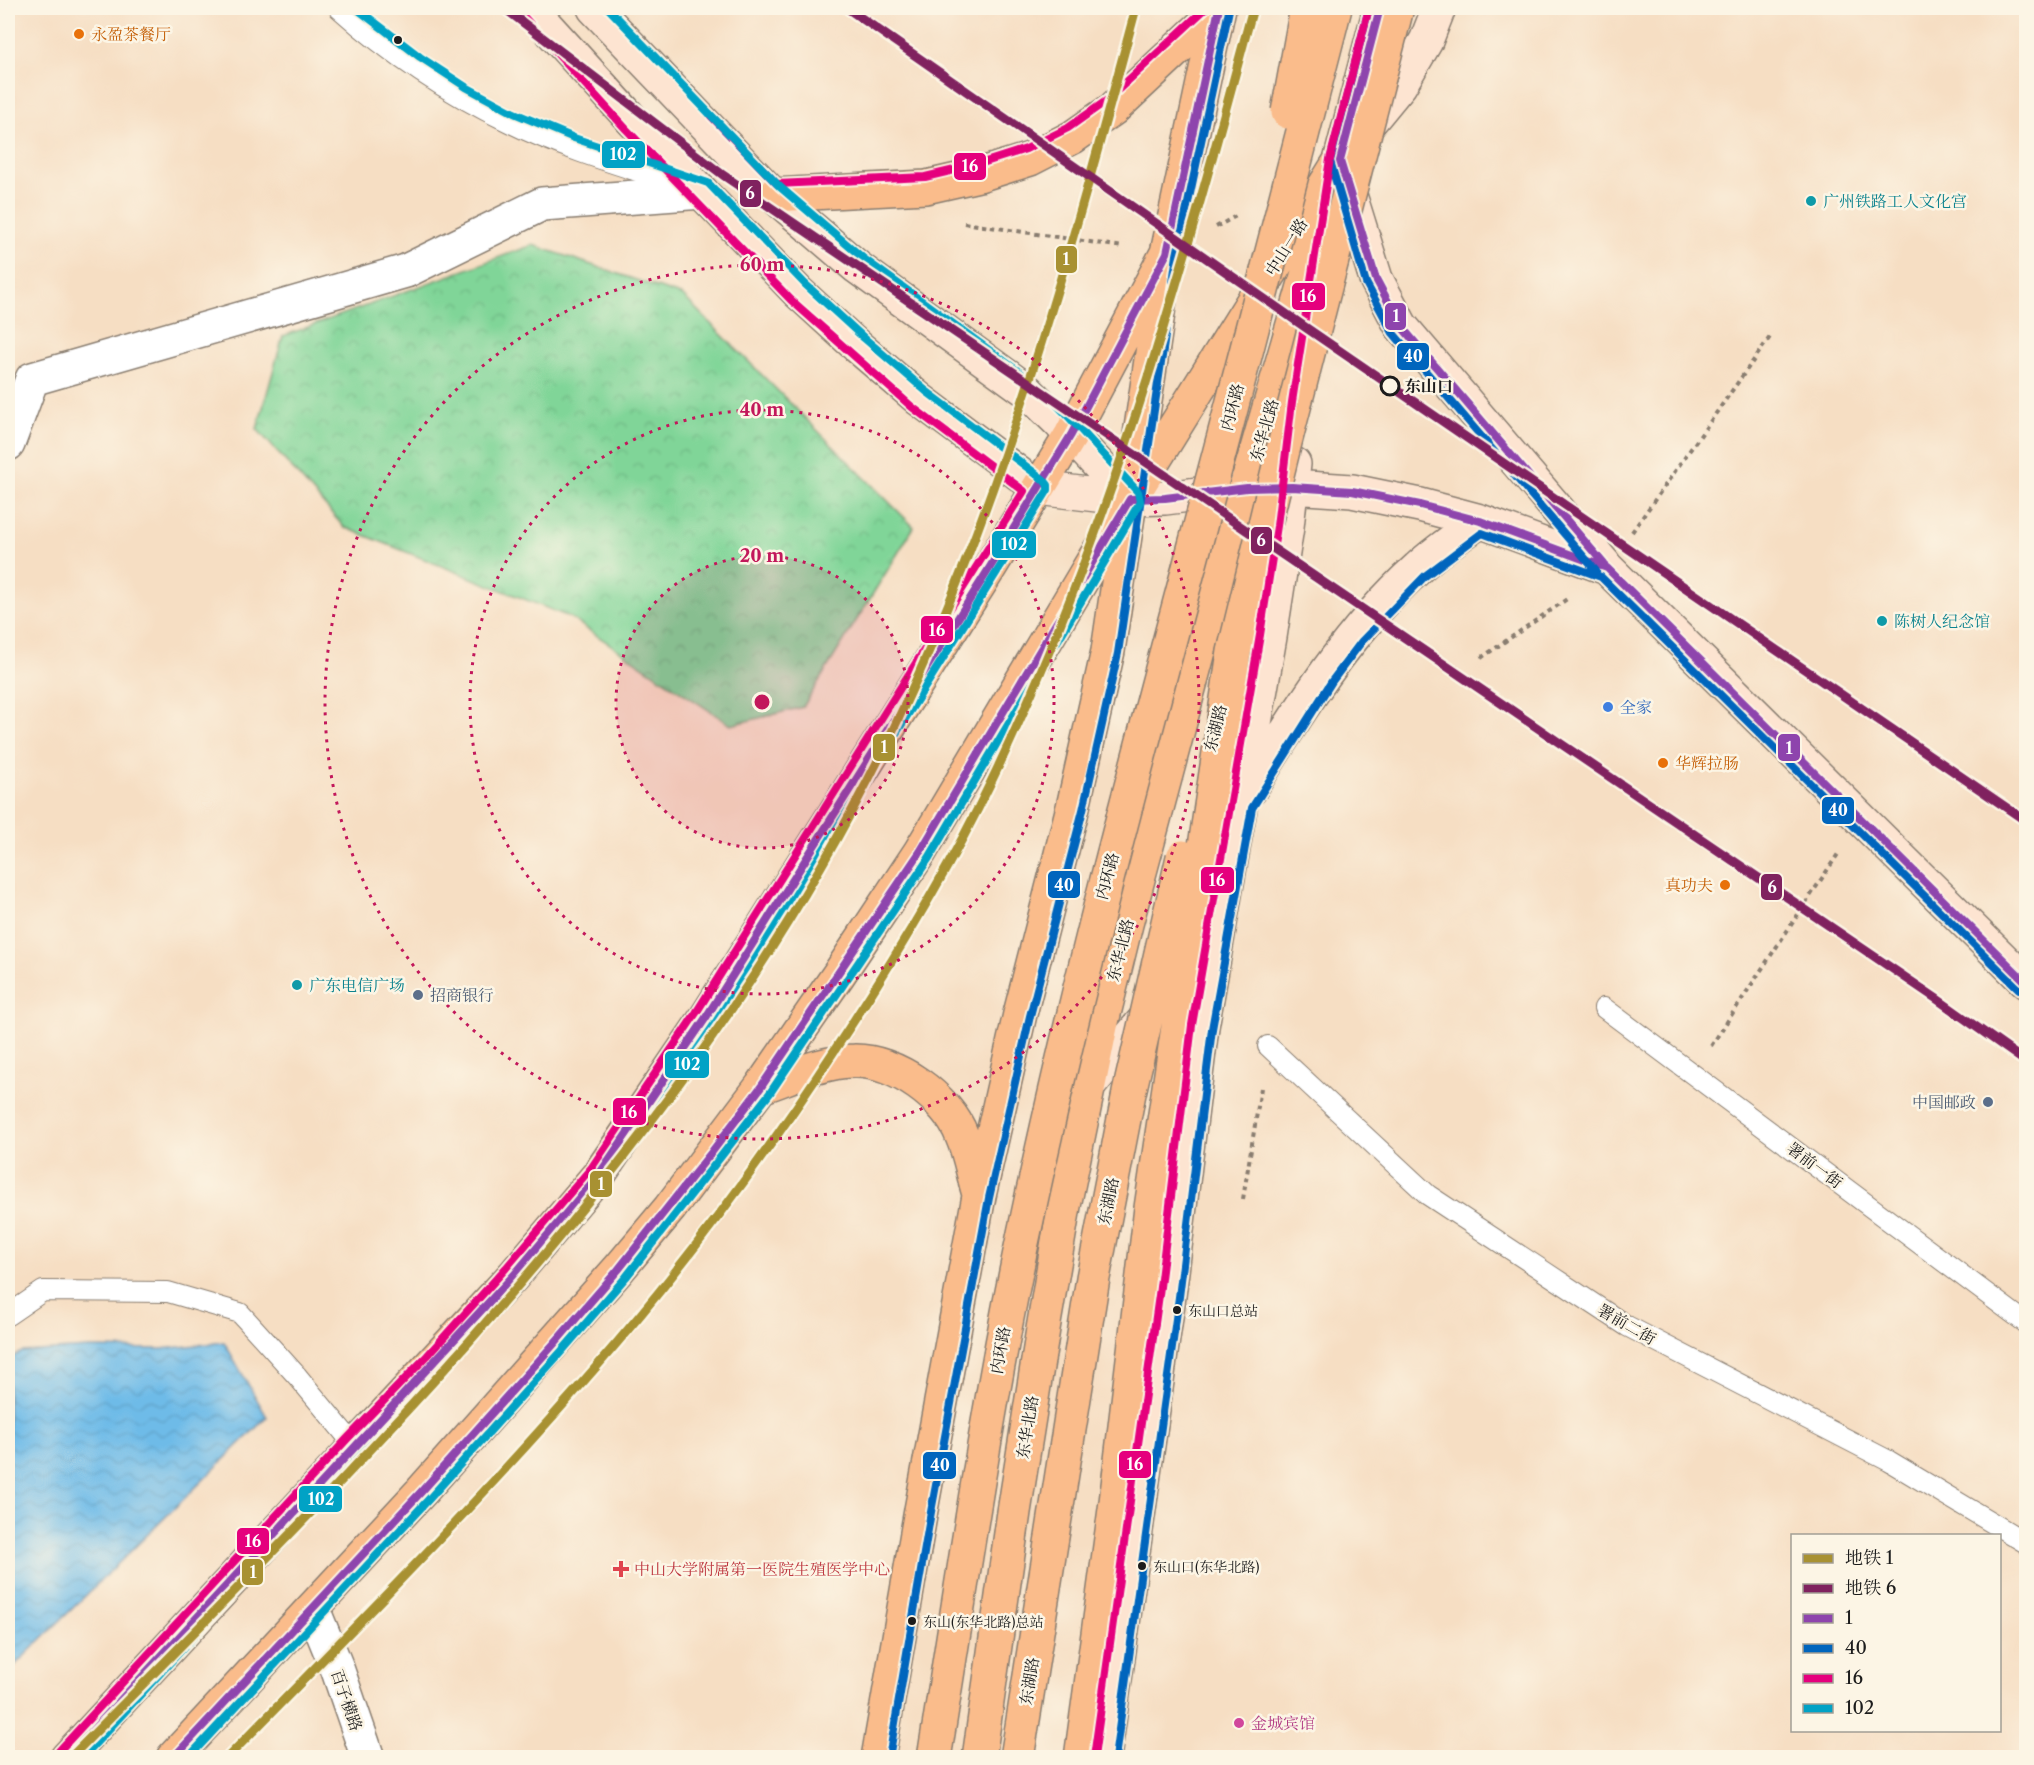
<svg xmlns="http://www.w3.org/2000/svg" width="2034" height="1765" font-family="'Libre Caslon Text','Noto Serif SC',serif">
<defs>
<pattern id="park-crowns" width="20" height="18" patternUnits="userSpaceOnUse" patternTransform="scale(1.5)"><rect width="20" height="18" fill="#80d598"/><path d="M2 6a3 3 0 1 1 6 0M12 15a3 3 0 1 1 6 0" fill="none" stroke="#6eb682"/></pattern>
<pattern id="water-waves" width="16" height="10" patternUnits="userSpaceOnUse" patternTransform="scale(1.5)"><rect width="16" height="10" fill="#6ebbe8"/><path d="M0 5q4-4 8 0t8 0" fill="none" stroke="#5fa0c6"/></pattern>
</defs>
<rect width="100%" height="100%" fill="#fcf5e5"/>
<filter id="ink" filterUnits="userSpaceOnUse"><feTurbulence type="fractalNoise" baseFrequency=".0167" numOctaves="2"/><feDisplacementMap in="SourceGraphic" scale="12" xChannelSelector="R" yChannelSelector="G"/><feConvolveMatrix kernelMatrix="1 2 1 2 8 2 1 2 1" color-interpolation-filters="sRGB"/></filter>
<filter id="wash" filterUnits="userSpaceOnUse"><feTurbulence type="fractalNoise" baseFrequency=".008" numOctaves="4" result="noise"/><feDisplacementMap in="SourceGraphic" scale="24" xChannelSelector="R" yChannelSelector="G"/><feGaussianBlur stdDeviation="1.35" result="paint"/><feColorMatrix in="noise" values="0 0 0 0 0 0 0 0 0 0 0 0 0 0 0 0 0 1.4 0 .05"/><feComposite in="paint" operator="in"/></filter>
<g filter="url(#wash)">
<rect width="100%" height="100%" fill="#f6dec3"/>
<!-- park -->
<path fill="url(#park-crowns)" stroke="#4e785a" stroke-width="1.5" d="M 533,245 L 683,296 L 914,527 L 803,707 L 731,725 L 569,617 L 344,527 L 257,429 L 283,336 Z"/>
<!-- water -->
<path fill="url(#water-waves)" stroke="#456c82" stroke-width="1.5" d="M 224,1342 L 267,1417 L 8,1672 L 8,1359 L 22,1352 L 89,1348 L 161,1349 Z"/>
</g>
<g filter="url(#ink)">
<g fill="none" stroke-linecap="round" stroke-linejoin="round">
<defs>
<path id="lane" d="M 339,8 C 389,53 448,93 509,122 C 565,150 626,167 685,186
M 1604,1008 L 2026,1323
M 1268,1046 L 1428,1195 L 1627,1326 L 1889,1461 L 2026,1543
M 8,1315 L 43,1291 L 168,1292 L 240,1313 L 298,1377 L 355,1446"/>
<path id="street" d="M 8,444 L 32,379 L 406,271 L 542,204 L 702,192
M 313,1609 L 337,1668 L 368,1758"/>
<path id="secondary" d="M 530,8 L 634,122 L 798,292 L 857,346 L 919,399 L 1038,488 L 1130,499 L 1165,498 L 1247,488 L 1292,487 L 1352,491 L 1420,505 L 1480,521 L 1607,568 L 2026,982
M 594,8 L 773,195 L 857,267 L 1026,390 L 1059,422 L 1130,499
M 1363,130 L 1400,85 L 1426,41 L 1439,8
M 1345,179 L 1376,279 L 1401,326 L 1604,564
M 1250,790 C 1299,710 1348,631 1418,568 C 1437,550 1459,536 1480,521
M 1087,1088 L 1152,1011
M 1104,1758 L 1169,1296 L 1202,1027 L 1270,637 L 1287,527 L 1294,464"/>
<path id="primary" d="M 773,195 L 926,187 L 979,175 L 1030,159 L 1073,137 L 1113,109 L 1218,11
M 761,1087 C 790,1077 824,1061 854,1061 C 895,1060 948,1098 962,1136 C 970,1154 973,1175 979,1194
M 67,1758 L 514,1275 L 600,1173 L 705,1019 L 987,572 L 1071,435 L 1167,253 L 1219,8
M 173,1758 L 421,1492 L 618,1270 L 670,1208 L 761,1087 L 839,974 L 920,852 L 1130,499 L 1340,161 L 1380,8
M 878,1758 L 921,1510 L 979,1196 L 1020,1014 L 1073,807 L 1108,651 L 1163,279
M 979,1758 L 1014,1512 L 1043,1329 L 1064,1206 L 1101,1026 L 1126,924 L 1203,636 L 1329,200"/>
</defs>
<!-- lane casing -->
<use href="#lane" stroke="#897d70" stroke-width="22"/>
<!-- street casing -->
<use href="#street" stroke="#897d70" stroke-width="36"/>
<!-- secondary casing -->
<use href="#secondary" stroke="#897d70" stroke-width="36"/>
<!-- primary casing -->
<use href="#primary" stroke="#897d70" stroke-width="36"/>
<!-- path -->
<path stroke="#897d70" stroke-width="4" stroke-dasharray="4.5 4.5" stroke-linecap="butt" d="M 964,223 L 1123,247
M 1216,227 L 1236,216
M 1632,532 L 1770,337
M 1481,658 L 1567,599
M 1711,1046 L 1838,854
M 1243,1199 L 1261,1088"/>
<!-- lane -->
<use href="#lane" stroke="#fff" stroke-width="20"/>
<!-- street -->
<use href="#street" stroke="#fff" stroke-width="33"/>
<!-- secondary -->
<use href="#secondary" stroke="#fde4d1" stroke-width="33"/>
<!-- primary -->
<use href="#primary" stroke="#fabc8b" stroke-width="33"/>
<defs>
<path id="highway-bridge" d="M 1288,112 L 1307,8
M 934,1758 C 963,1579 988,1400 1026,1224 C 1074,997 1134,773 1194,549 C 1242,369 1289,188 1335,8
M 1017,1758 L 1093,1278 L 1129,1093 L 1183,857
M 1081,1758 L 1116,1502 L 1151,1208 L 1234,652 L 1283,450 L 1397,8"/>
</defs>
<!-- highway-bridge casing -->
<use href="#highway-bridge" stroke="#897d70" stroke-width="36" stroke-linecap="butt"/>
<!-- highway-bridge -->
<use href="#highway-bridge" stroke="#fabc8b" stroke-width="33"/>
<defs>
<path id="bus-1" d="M 1380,8 L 1340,161 L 1376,279 L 1401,326 L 1604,564
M 67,1758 L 514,1275 L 600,1173 L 705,1019 L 987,572 L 1071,435 L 1167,253 L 1219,8
M 173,1758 L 421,1492 L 553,1345 L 618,1270 L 711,1153 L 761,1087 L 920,852 L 1130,499 L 1165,498 L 1247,488 L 1292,487 L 1352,491 L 1420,505 L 1480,521 L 1607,568 L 2026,982"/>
<path id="bus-2" d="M 1369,8 L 1330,161 L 1366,283 L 1393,333 L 1596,571
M 889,1758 L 931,1512 L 989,1198 L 1030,1016 L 1083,810 L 1118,653 L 1177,255 L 1229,10
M 1115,1758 L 1179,1297 L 1212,1029 L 1252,808 L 1332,681 L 1362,641 L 1425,576 L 1482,533 L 1601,577 L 2019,989"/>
<path id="bus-3" d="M 711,116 L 777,184 L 925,177 L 976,165 L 1026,149 L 1068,128 L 1106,101 L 1206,8
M 59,1751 L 347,1439 L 427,1356 L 506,1268 L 592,1167 L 696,1013 L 1024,491 L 912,407 L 791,300 L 626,129 L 522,15
M 1094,1757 L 1159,1295 L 1192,1025 L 1260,635 L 1277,526 L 1292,402 L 1330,159 L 1369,8"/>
<path id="bus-4" d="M 82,1758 L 363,1453 L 443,1370 L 522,1282 L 608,1180 L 714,1025 L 1048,490 L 1048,485 L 1044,480 L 926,391 L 864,338 L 805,284 L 708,183 L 574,138 L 514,113 L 466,87 L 420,57 L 356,8
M 188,1758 L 429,1499 L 561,1352 L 626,1277 L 719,1159 L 770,1093 L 929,858 L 1140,502 L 1138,492 L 1067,415 L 1033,382 L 864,259 L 780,187 L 608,8"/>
</defs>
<!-- bus-1 casing -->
<use href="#bus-1" stroke="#fcf5e5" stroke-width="12"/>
<!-- bus-2 casing -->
<use href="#bus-2" stroke="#fcf5e5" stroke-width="12"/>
<!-- bus-3 casing -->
<use href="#bus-3" stroke="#fcf5e5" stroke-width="12"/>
<!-- bus-4 casing -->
<use href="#bus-4" stroke="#fcf5e5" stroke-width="12"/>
<!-- bus-1 -->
<use href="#bus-1" stroke="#8e44ad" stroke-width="8"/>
<!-- bus-2 -->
<use href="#bus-2" stroke="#0065bd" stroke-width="8"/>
<!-- bus-3 -->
<use href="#bus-3" stroke="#e5007d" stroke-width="8"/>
<!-- bus-4 -->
<use href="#bus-4" stroke="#01a2c5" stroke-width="8"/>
<defs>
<path id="metro-1" d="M 70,1758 C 378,1446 700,1132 892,732 C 1003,501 1070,254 1136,8
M 227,1758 C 353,1629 480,1501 597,1366 C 684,1266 762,1161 834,1051 C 891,965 946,876 991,782 C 1110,536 1182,272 1253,8"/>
<path id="metro-2" d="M 504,8 L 723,175 L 1937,999 L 2026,1062
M 847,8 L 1305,327 L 2026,821"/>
</defs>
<!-- metro-1 casing -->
<use href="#metro-1" stroke="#fcf5e5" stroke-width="14"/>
<!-- metro-2 casing -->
<use href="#metro-2" stroke="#fcf5e5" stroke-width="14"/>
<!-- metro-1 -->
<use href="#metro-1" stroke="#a89132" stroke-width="9"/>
<!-- metro-2 -->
<use href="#metro-2" stroke="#80225f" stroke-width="9"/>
</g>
</g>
<!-- distance rings -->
<circle cx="762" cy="702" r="146" fill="#c2185b" fill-opacity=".12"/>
<g fill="none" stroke="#c2185b" stroke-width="3" stroke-dasharray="3 6">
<circle cx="762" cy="702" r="146"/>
<circle cx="762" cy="702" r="292"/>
<circle cx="762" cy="702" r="437"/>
</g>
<!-- markers -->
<g fill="#e8710a" stroke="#fcf5e5" stroke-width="2">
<circle cx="79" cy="34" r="6"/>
<circle cx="1663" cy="763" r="6"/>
<circle cx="1725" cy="885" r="6"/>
</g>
<g fill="#1c1c1c" stroke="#fcf5e5" stroke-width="2">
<circle cx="398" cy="40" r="5"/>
<circle cx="1177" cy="1310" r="5"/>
<circle cx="1142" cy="1566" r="5"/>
<circle cx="912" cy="1621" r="5"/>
</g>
<g fill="#0f9aa8" stroke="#fcf5e5" stroke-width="2">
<circle cx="1811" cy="201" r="6"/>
<circle cx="1882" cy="621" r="6"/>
<circle cx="297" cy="985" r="6"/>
</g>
<circle fill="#fcf5e5" stroke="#1c1c1c" stroke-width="3" cx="1390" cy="386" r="9"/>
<circle fill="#3f7fe0" stroke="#fcf5e5" stroke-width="2" cx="1608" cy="707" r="6"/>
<g fill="#5c6f8a" stroke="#fcf5e5" stroke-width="2">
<circle cx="418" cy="995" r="6"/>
<circle cx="1988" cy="1102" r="6"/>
</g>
<path fill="#e0444e" stroke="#fcf5e5" stroke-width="2" d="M618 1560h6v6h6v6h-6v6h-6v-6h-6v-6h6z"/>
<circle fill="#d1479c" stroke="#fcf5e5" stroke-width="2" cx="1239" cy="1723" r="6"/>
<g text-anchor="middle" stroke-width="5" stroke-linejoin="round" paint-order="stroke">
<!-- bus labels -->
<g font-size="14" fill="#1c1c1c" stroke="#fcf5e5" text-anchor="start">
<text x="1188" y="1316">东山口总站</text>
<text x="1153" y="1572">东山口(东华北路)</text>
<text x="923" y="1627">东山(东华北路)总站</text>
</g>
<!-- food labels -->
<g font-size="16" fill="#c56008" stroke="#fcf5e5" text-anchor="start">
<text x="91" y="40">永盈茶餐厅</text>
<text x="1675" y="769">华辉拉肠</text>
<text x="1713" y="891" text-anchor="end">真功夫</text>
</g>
<!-- culture labels -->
<g font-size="16" fill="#0d838f" stroke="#fcf5e5" text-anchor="start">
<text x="1823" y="207">广州铁路工人文化宫</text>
<text x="1894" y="627">陈树人纪念馆</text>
<text x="309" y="991">广东电信广场</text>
</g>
<!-- street labels -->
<g font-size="16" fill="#1c1c1c" stroke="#fcf5e5">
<text transform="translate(1286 247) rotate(-58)" y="6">中山一路</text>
<text transform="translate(1232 407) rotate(-75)" y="6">内环路</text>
<text transform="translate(1264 430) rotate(-74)" y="6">东华北路</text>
<text transform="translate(1215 728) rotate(-76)" y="6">东湖路</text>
<text transform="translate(1107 876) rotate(-75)" y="6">内环路</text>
<text transform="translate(1120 950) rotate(-76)" y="6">东华北路</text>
<text transform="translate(1815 1165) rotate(37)" y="6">署前一街</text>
<text transform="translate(1108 1201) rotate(-79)" y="6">东湖路</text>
<text transform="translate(1627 1324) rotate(30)" y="6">署前二街</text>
<text transform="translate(1000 1350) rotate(-80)" y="6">内环路</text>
<text transform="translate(1027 1427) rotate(-81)" y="6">东华北路</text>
<text transform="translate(1029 1681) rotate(-81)" y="6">东湖路</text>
<text transform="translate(347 1700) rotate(71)" y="6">百子横路</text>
</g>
<!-- stop labels -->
<g font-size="16" font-weight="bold" fill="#1c1c1c" stroke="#fcf5e5" text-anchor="start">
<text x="1405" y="392">东山口</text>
</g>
<!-- shop labels -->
<g font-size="16" fill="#366cbe" stroke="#fcf5e5" text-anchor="start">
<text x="1620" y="713">全家</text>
</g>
<!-- service labels -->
<g font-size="16" fill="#4e5e75" stroke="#fcf5e5" text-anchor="start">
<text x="430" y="1001">招商银行</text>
<text x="1976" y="1108" text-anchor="end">中国邮政</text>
</g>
<!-- health labels -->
<g font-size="16" fill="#be3a42" stroke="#fcf5e5" text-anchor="start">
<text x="634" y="1575">中山大学附属第一医院生殖医学中心</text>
</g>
<!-- hotel labels -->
<g font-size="16" fill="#b23c85" stroke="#fcf5e5" text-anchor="start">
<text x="1251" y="1729">金城宾馆</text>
</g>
</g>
<circle cx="762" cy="702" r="9" fill="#c2185b" stroke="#fcf5e5" stroke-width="3"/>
<g font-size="18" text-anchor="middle" font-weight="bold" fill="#c2185b" stroke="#fcf5e5" stroke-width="5" stroke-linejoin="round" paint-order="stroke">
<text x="762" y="271">60 m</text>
<text x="762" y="416">40 m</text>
<text x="762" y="562">20 m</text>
</g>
<g stroke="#fcf5e5" stroke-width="2">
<rect x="601" y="140" width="45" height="29" rx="6" fill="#01a2c5"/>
<rect x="953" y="152" width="34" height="29" rx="6" fill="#e5007d"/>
<rect x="739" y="179" width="23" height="29" rx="6" fill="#80225f"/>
<rect x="1055" y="245" width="23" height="29" rx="6" fill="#a89132"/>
<rect x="1291" y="282" width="35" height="29" rx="6" fill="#e5007d"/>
<rect x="1384" y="302" width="23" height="29" rx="6" fill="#8e44ad"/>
<rect x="1396" y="342" width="34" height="29" rx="6" fill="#0065bd"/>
<rect x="1250" y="526" width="23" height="29" rx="6" fill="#80225f"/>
<rect x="991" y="530" width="46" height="29" rx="6" fill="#01a2c5"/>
<rect x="920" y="615" width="34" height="29" rx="6" fill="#e5007d"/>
<rect x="872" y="733" width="24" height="29" rx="6" fill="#a89132"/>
<rect x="1777" y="733" width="24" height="29" rx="6" fill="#8e44ad"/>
<rect x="1821" y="796" width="34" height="29" rx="6" fill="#0065bd"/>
<rect x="1200" y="866" width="35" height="28" rx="6" fill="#e5007d"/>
<rect x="1047" y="870" width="34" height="29" rx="6" fill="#0065bd"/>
<rect x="1760" y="873" width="23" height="28" rx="6" fill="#80225f"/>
<rect x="664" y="1050" width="46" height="29" rx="6" fill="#01a2c5"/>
<rect x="612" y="1097" width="35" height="29" rx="6" fill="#e5007d"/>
<rect x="589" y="1170" width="24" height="28" rx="6" fill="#a89132"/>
<rect x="1118" y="1450" width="34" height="29" rx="6" fill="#e5007d"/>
<rect x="922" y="1451" width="35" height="29" rx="6" fill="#0065bd"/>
<rect x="298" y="1485" width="45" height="28" rx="6" fill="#01a2c5"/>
<rect x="236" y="1527" width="34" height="28" rx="6" fill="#e5007d"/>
<rect x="241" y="1558" width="23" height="28" rx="6" fill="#a89132"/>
</g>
<g font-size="16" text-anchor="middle" font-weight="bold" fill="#fff">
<text x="623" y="160">102</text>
<text x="970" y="172">16</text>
<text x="750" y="199">6</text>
<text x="1066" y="265">1</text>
<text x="1308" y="302">16</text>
<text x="1396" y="322">1</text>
<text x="1413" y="362">40</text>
<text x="1261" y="546">6</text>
<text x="1014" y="550">102</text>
<text x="937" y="636">16</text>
<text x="884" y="753">1</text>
<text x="1789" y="754">1</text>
<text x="1838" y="816">40</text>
<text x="1217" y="886">16</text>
<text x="1064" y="891">40</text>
<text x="1772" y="893">6</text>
<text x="687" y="1070">102</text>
<text x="629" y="1118">16</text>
<text x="601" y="1190">1</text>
<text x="1135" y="1470">16</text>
<text x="940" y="1471">40</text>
<text x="321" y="1505">102</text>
<text x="253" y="1547">16</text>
<text x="253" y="1578">1</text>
</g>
<!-- margin -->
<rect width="2034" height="1765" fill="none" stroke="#fcf5e5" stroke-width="30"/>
<!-- legend -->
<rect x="1791" y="1534" width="210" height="198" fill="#fcf5e5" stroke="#a29e95" stroke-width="1.5"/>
<rect x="1803" y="1554" width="30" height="9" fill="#a89132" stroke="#a29e95" stroke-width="1.5"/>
<text x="1845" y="1564" font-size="18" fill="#1c1c1c">地铁 1</text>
<rect x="1803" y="1584" width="30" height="9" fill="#80225f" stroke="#a29e95" stroke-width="1.5"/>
<text x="1845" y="1594" font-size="18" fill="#1c1c1c">地铁 6</text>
<rect x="1803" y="1614" width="30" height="9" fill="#8e44ad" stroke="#a29e95" stroke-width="1.5"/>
<text x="1845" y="1624" font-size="18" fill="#1c1c1c">1</text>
<rect x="1803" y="1644" width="30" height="9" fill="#0065bd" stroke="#a29e95" stroke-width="1.5"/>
<text x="1845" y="1654" font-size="18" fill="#1c1c1c">40</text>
<rect x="1803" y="1674" width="30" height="9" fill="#e5007d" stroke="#a29e95" stroke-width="1.5"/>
<text x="1845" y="1684" font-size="18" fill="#1c1c1c">16</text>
<rect x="1803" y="1704" width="30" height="9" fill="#01a2c5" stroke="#a29e95" stroke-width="1.5"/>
<text x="1845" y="1714" font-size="18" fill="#1c1c1c">102</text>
</svg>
